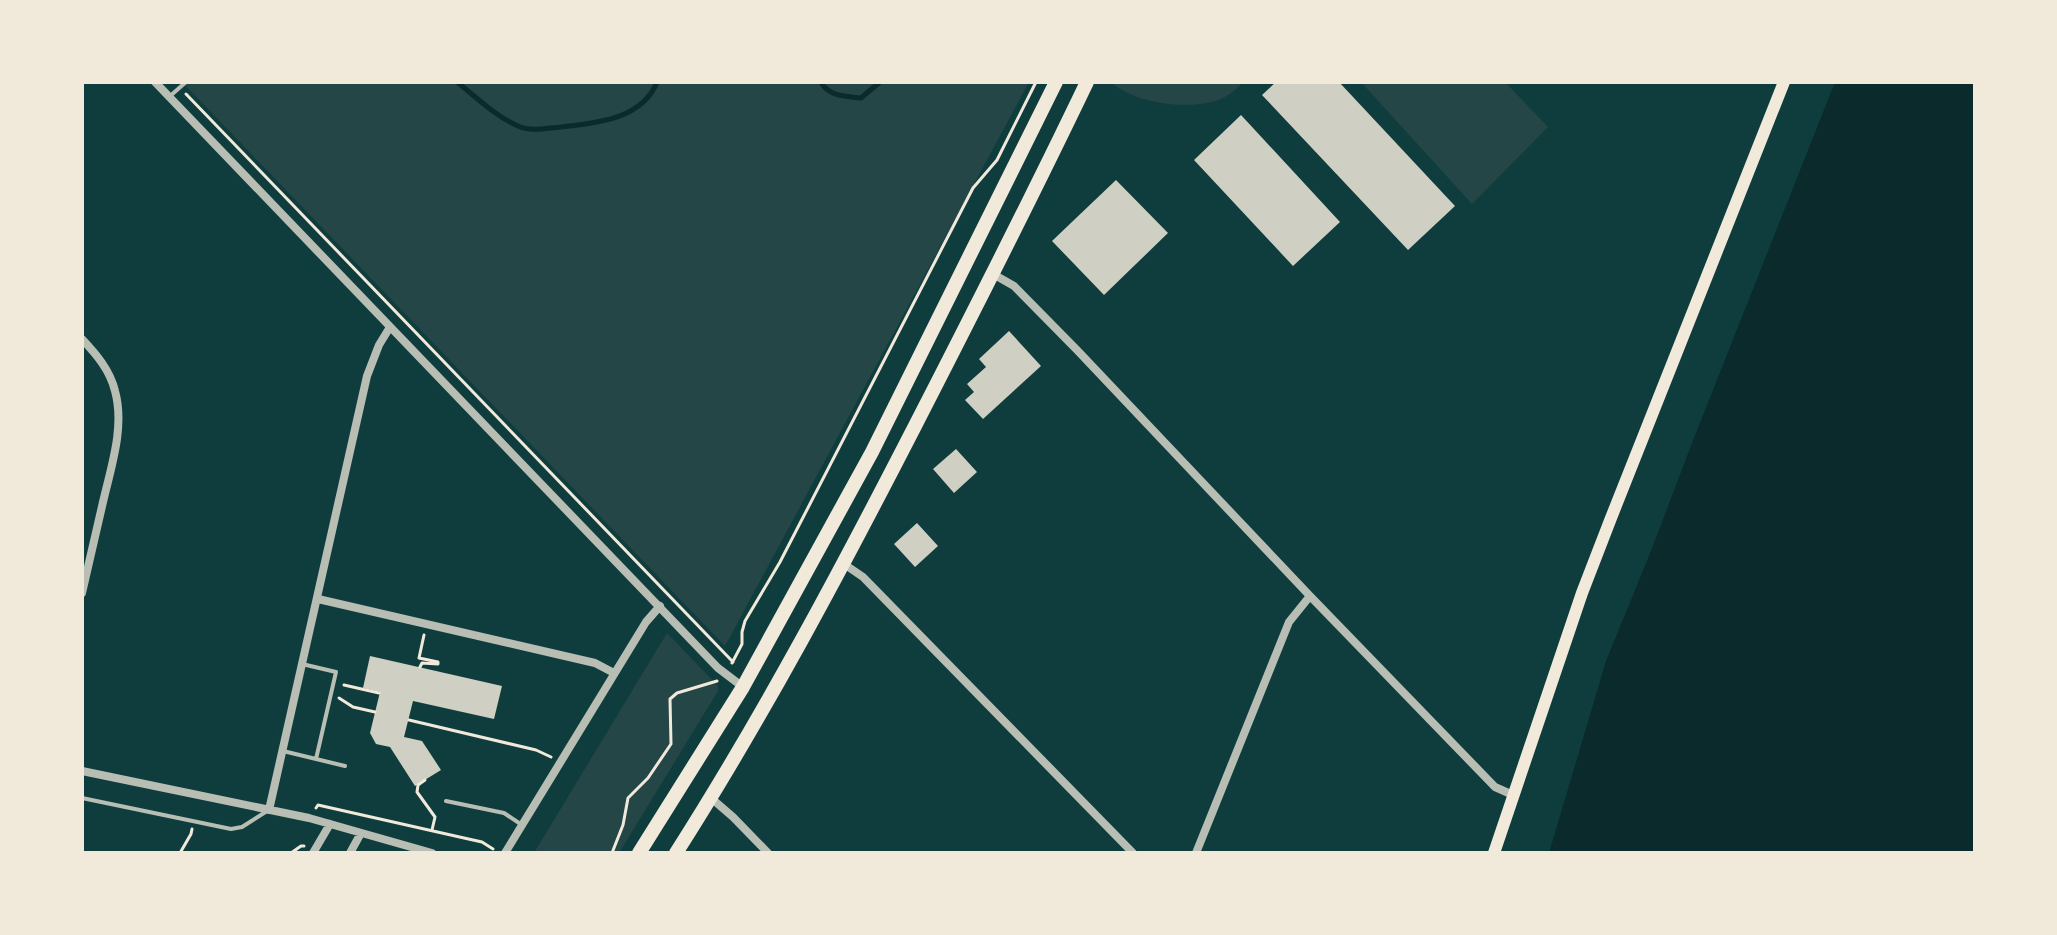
<svg xmlns="http://www.w3.org/2000/svg" width="2057" height="935" font-family="'Public Sans',sans-serif">
<rect width="100%" height="100%" fill="#0f3d3e"/>
<!-- green -->
<path fill="#244646" d="M 182,82 L 1029,82 L 725,646 Z
M 1111,82 L 1243,82 C 1236,90 1228,96 1218,100 C 1188,111 1134,103 1111,82 Z
M 1361,82 L 1505,82 L 1548,127 L 1472,204 Z
M 667,633 L 718,686 L 718,691 L 619,853 L 534,853 Z"/>
<!-- water -->
<path fill="#0a2a2b" d="M 1835,82 L 1975,82 L 1975,853 L 1549,853 L 1606,661 L 1651,551 L 1692,443 Z"/>
<g fill="none" stroke-linecap="round" stroke-linejoin="round">
<!-- stream -->
<path stroke="#0a2a2b" stroke-width="5" d="M 457,82 C 476,97 495,116 518,126 C 531,132 546,128 561,127 C 595,123 642,120 657,82
M 821,82 C 829,97 846,96 861,98 L 880,82"/>
</g>
<!-- building -->
<path fill="#cfcfc3" d="M 1276,82 L 1339,82 L 1455,206 L 1408,250 L 1262,95 Z
M 1241,115 L 1340,222 L 1293,266 L 1194,160 Z
M 1116,180 L 1168,233 L 1104,295 L 1052,241 Z
M 1009,331 L 1041,366 L 983,419 L 965,400 L 974,392 L 967,384 L 986,367 L 979,359 Z
M 956,449 L 977,472 L 954,493 L 933,469 Z
M 917,523 L 938,546 L 915,567 L 894,544 Z
M 370,656 L 502,686 L 494,719 L 413,701 L 404,737 L 422,741 L 441,770 L 415,786 L 390,747 L 376,744 L 370,733 L 380,692 L 363,688 Z"/>
<g fill="none" stroke-linecap="round" stroke-linejoin="round">
<!-- path -->
<path stroke="#f1e9da" stroke-width="3" d="M 186,94 L 733,662
M 732,663 L 742,644 L 742,632 L 745,621 L 780,562 L 973,188 L 997,160 L 1036,82
M 420,667 L 422,663 L 438,664 L 438,662 L 419,658 L 424,635
M 344,685 L 379,693
M 339,698 L 353,707 L 375,712
M 409,720 L 536,750 L 551,757
M 425,780 L 418,785 L 417,792 L 435,817 L 432,830
M 316,808 L 318,805 L 464,838 L 482,842 L 493,849
M 180,853 L 191,834 L 192,829
M 291,853 L 301,846 L 304,846
M 612,853 L 623,825 L 628,798 L 648,778 L 671,744 L 670,699 L 677,693 L 717,681"/>
<!-- service -->
<path stroke="#b8beb3" stroke-width="4" d="M 169,97 L 186,82
M 302,664 L 336,672 L 316,759
M 283,751 L 345,766
M 82,798 L 231,829 L 242,827 L 267,811
M 446,801 L 504,813 L 522,825"/>
<!-- minor -->
<path stroke="#b8beb3" stroke-width="8" d="M 155,82 L 718,668 L 743,687
M 993,274 L 1014,286 L 1077,350 L 1310,596 L 1495,787 L 1513,795
M 82,339 C 96,354 110,370 115,391 C 125,427 111,467 103,502 C 96,532 89,562 82,593
M 844,564 L 863,577 L 1133,853
M 318,599 L 595,663 L 614,673
M 82,771 L 309,818 L 432,853
M 711,798 L 733,817 L 768,853
M 269,810 L 367,376 L 379,345 L 390,327
M 313,853 L 330,824
M 350,853 L 361,833
M 505,853 L 646,622 L 660,606
M 1196,853 L 1289,622 L 1310,596"/>
<!-- secondary -->
<path stroke="#f1e9da" stroke-width="12" d="M 1494,853 L 1582,593 L 1611,518 L 1784,82"/>
<!-- primary -->
<path stroke="#f1e9da" stroke-width="14" d="M 639,853 L 743,687 L 872,452 L 1056,82
M 676,853 C 764,715 841,570 916,424 C 974,311 1032,197 1087,82"/>
</g>
<!-- border -->
<rect width="2057" height="935" fill="none" stroke="#f1e9da" stroke-width="168"/>
</svg>
